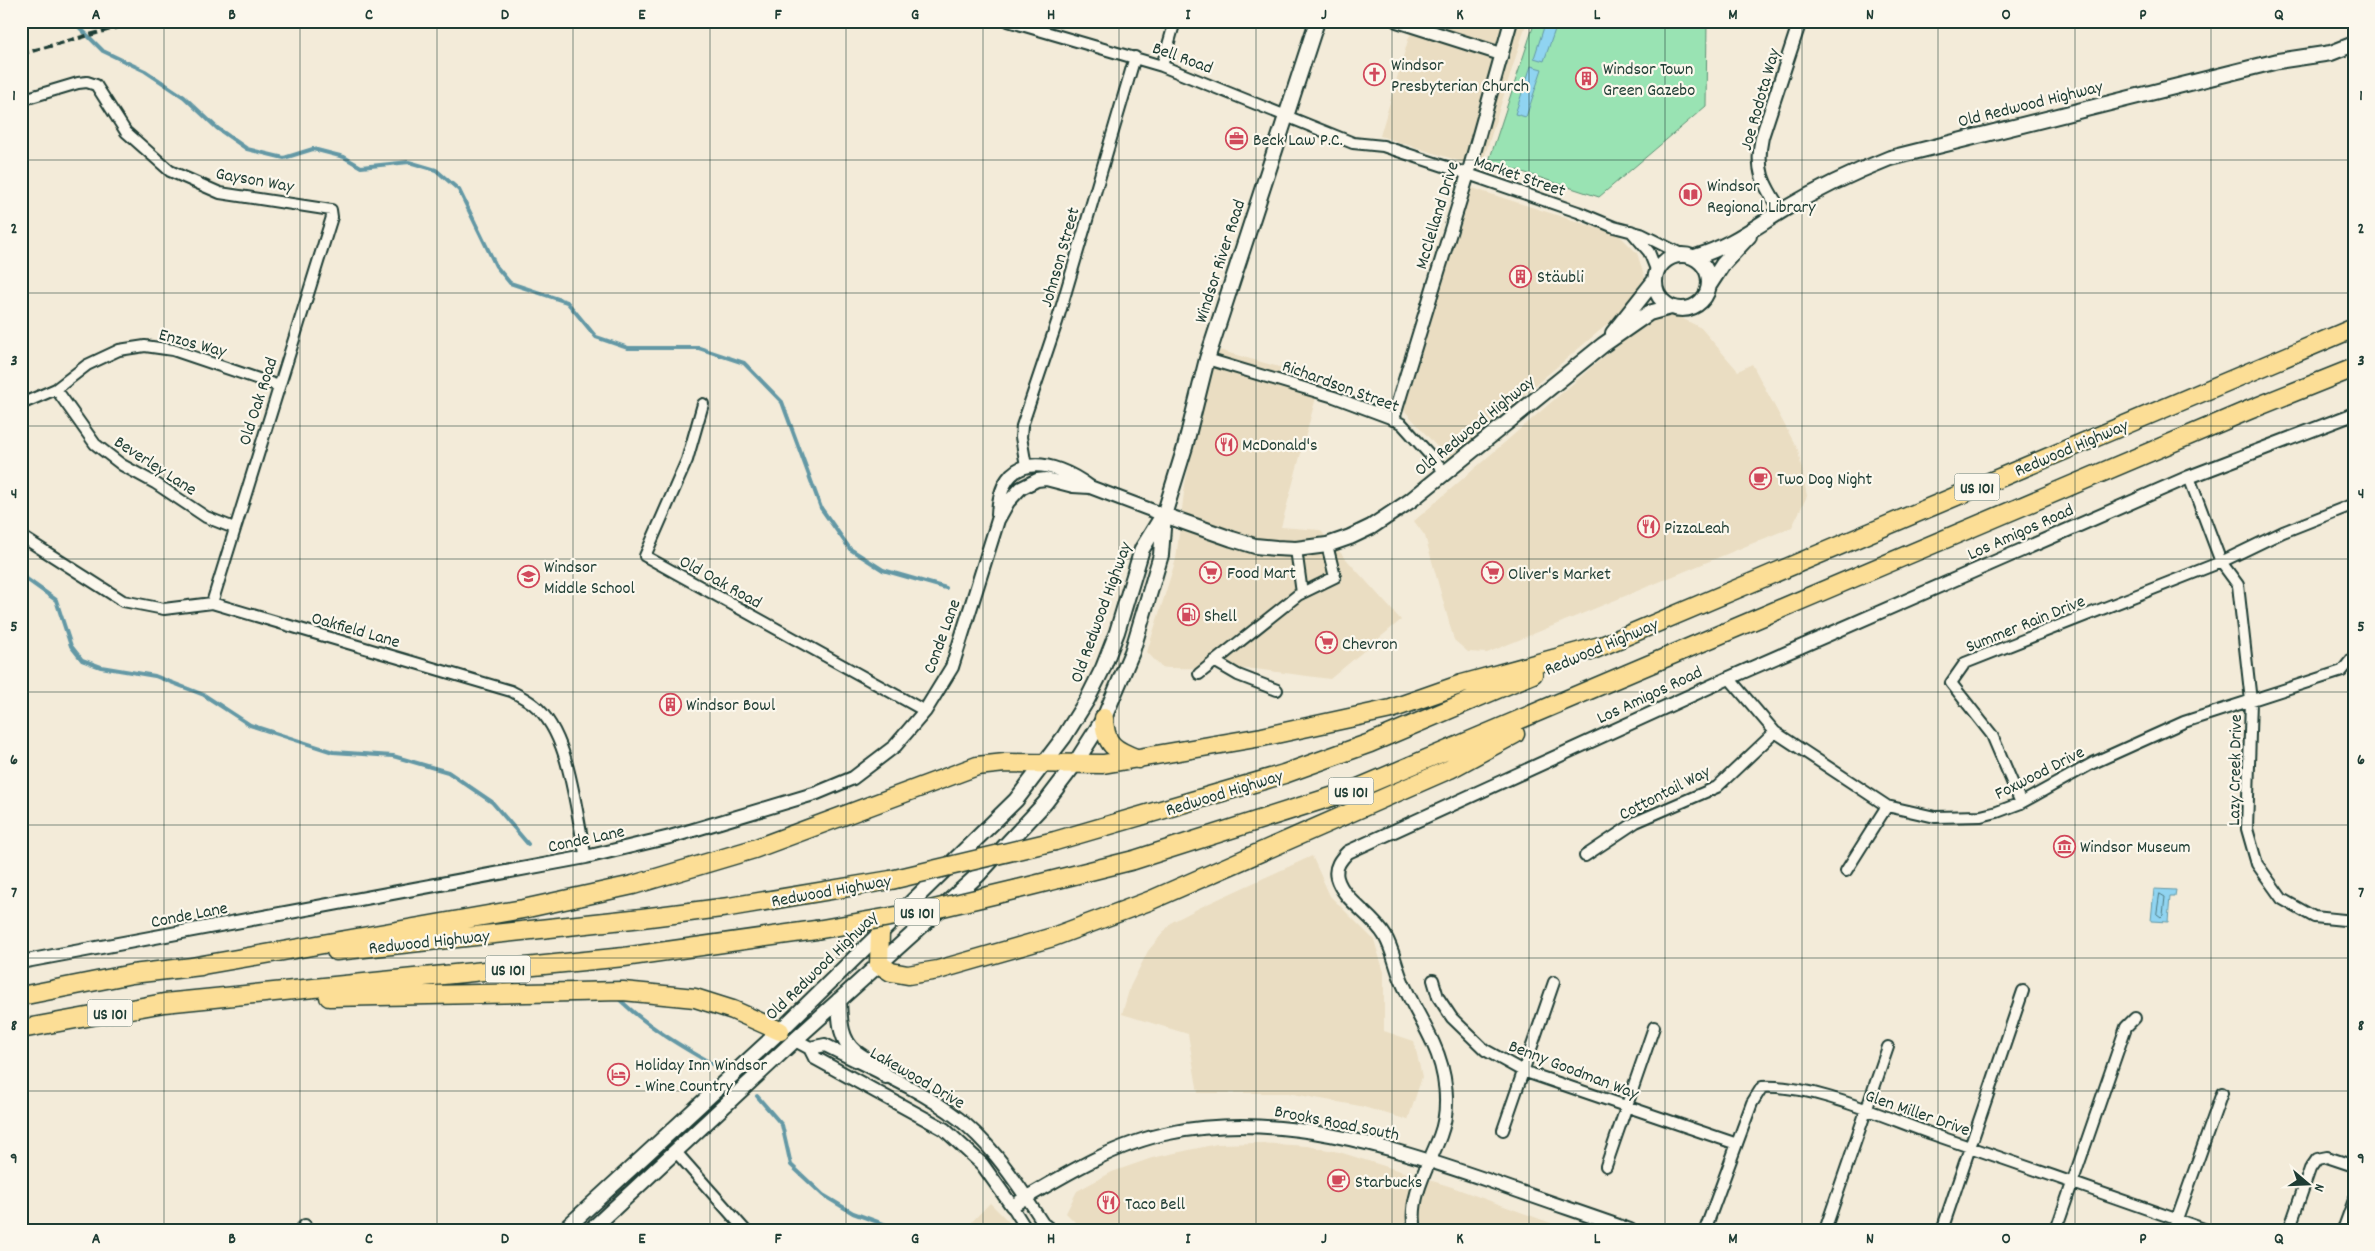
<svg xmlns="http://www.w3.org/2000/svg" width="2375" height="1251" font-family="Dekko,sans-serif">
<rect width="100%" height="100%" fill="#f3ebd9"/>
<filter id="ink" filterUnits="userSpaceOnUse"><feTurbulence type="fractalNoise" baseFrequency=".02" numOctaves="2"/><feDisplacementMap in="SourceGraphic" scale="10" xChannelSelector="R" yChannelSelector="G"/><feConvolveMatrix kernelMatrix="1 2 1 2 8 2 1 2 1" color-interpolation-filters="sRGB"/></filter>
<g filter="url(#ink)">
<!-- built -->
<path fill="#eaddc2" d="M 1419,21 L 1527,21 L 1481,168 L 1380,136 L 1409,37 Z
M 1469,187 L 1619,235 L 1637,253 L 1645,278 L 1617,316 L 1448,459 L 1404,410 Z
M 1659,314 L 1676,315 L 1701,328 L 1738,371 L 1752,364 L 1798,450 L 1807,496 L 1792,527 L 1487,653 L 1468,652 L 1454,640 L 1425,536 L 1414,521 L 1645,321 Z
M 1215,349 L 1321,379 L 1281,527 L 1320,530 L 1401,620 L 1330,679 L 1255,669 L 1168,668 L 1161,667 L 1147,652 L 1176,559 L 1185,484 Z
M 1312,856 L 1330,896 L 1374,940 L 1384,972 L 1384,1031 L 1414,1041 L 1422,1077 L 1408,1120 L 1360,1106 L 1288,1093 L 1198,1093 L 1188,1034 L 1122,1014 L 1130,987 L 1148,951 L 1172,922 L 1203,906 Z
M 1259,1143 L 1307,1146 L 1339,1152 L 1452,1187 L 1570,1230 L 1083,1230 L 1066,1213 L 1077,1191 L 1112,1172 L 1152,1158 L 1217,1144 Z
M 990,1203 L 1017,1230 L 964,1230 Z"/>
<!-- green -->
<path fill="#99e3b3" stroke="#5c9074" d="M 1535,21 L 1707,21 L 1706,106 L 1599,197 L 1489,161 Z"/>
<!-- water -->
<path fill="#90d4f1" stroke="#6398a5" d="M 1546,21 L 1558,21 L 1544,61 L 1534,58 Z
M 1531,66 L 1542,69 L 1526,117 L 1515,114 Z
M 2154,889 L 2176,890 L 2175,896 L 2170,896 L 2168,922 L 2151,921 Z"/>
<g fill="none" stroke-linecap="round" stroke-linejoin="round">
<!-- shore -->
<path stroke="#4c7980" stroke-width="1" d="M 2160,894 L 2165,897 L 2163,915 L 2161,917 L 2157,914 Z"/>
<!-- stream -->
<path stroke="#6398a5" stroke-width="4" d="M 73,21 L 103,51 L 145,71 L 184,97 L 217,128 L 247,149 L 284,158 L 313,149 L 344,157 L 361,167 L 409,162 L 436,170 L 459,190 L 496,266 L 510,283 L 567,302 L 596,337 L 628,348 L 699,348 L 744,363 L 782,402 L 821,508 L 850,549 L 883,570 L 946,588
M 21,575 L 56,600 L 71,646 L 82,660 L 101,667 L 155,676 L 204,695 L 250,725 L 333,752 L 393,756 L 448,772 L 492,802 L 528,844
M 620,1000 C 649,1028 684,1048 719,1068
M 757,1096 L 782,1125 L 791,1165 L 823,1195 L 853,1213 L 900,1230"/>
<defs>
<path id="minor" d="M 1008,21 L 1162,66 L 1353,143 L 1383,146 L 1468,174 L 1578,212 L 1614,227 L 1641,234 L 1681,254
M 1162,66 L 1175,21
M 21,100 L 78,83 L 87,82 L 96,85 L 126,132 L 170,171 L 220,193 L 331,210 L 332,217 L 212,603
M 1631,231 L 1649,252 L 1657,272
M 1207,359 L 1334,397 L 1393,419 L 1402,424 L 1445,472
M 56,389 L 95,444 L 122,465 L 155,483 L 206,517 L 234,528
M 21,404 L 56,389 L 87,365 L 119,350 L 145,346 L 173,350 L 279,386
M 703,404 L 687,460 L 645,556 L 925,711
M 1026,466 L 1021,437 L 1022,426 L 1057,322 L 1135,57
M 2354,504 L 2283,532 L 2221,562 L 2238,585 L 2251,701 L 2247,829 L 2257,864 L 2282,899 L 2314,917 L 2354,921
M 21,536 L 123,601 L 164,609 L 212,603 L 511,691 C 518,695 527,699 534,705 C 571,734 575,812 586,857
M 1296,549 L 1302,593
M 1214,661 L 1238,675 L 1277,690
M 1199,674 L 1298,595 L 1335,577 L 1327,545
M 1729,678 L 1775,732 L 1887,806 L 1935,817 L 1981,816 L 1997,812 L 2021,803 L 2093,763 L 2184,722 L 2342,671 L 2354,656
M 2021,803 L 1992,735 L 1951,683 L 1965,663 L 2221,562 L 2189,477
M 1585,856 L 1636,822 L 1717,787 L 1775,732
M 1846,871 L 1887,806
M 1433,980 L 1438,997 L 1452,1018 L 1485,1050 L 1523,1071 L 1737,1144
M 1503,1130 L 1554,982
M 676,1152 L 745,1230
M 1606,1166 L 1654,1027
M 1026,1197 L 1043,1223 L 1052,1230
M 1012,1206 L 1027,1230
M 300,1230 L 305,1225 L 309,1230
M 1705,1230 L 1752,1103 L 1762,1087 C 1812,1084 1884,1117 1932,1134 C 2024,1166 2115,1197 2207,1230
M 1825,1230 L 1888,1047
M 1942,1230 L 2023,991
M 2056,1230 L 2126,1027 L 2135,1018
M 2173,1230 L 2222,1093
M 2289,1230 L 2310,1169 L 2317,1159 L 2327,1157 L 2354,1166
M 2343,1230 L 2354,1200"/>
<path id="tertiary" d="M 1397,21 L 1501,54
M 1781,211 C 1763,184 1755,170 1762,137 L 1800,21
M 1393,419 L 1468,174 L 1511,21
M 998,515 C 1000,450 1051,458 1090,487
M 21,962 L 586,857 L 670,837 L 817,793 L 853,778 L 895,746 L 925,711 L 952,667 L 998,520 L 1008,502 L 1021,488 L 1037,480 L 1046,479 L 1073,486 L 1090,487 L 1164,515
M 795,1040 L 810,1048 L 815,1058 L 944,1129 L 982,1164 L 1012,1206 C 1061,1177 1113,1144 1169,1133 C 1278,1111 1385,1145 1487,1180 C 1534,1197 1582,1213 1630,1230
M 810,1048 L 825,1045 C 870,1068 919,1088 959,1119 C 987,1141 1007,1169 1026,1197
M 1415,1230 C 1408,1197 1429,1165 1440,1136 C 1451,1107 1446,1071 1433,1043 C 1423,1021 1410,1001 1401,979 C 1395,964 1393,950 1385,936 C 1373,915 1343,900 1337,878 C 1334,867 1341,859 1348,852 L 1729,678 L 2189,477 L 2354,414"/>
<path id="secondary" d="M1655 282a27 27 0 1 1 54 0a27 27 0 1 1-54 0Z
M 1695,257 C 1731,246 1752,229 1783,210 C 1818,189 1852,173 1890,158 L 2278,61 L 2331,53 L 2354,44
M 1710,284 L 1723,264 L 1749,236
M 1613,333 L 1655,280
M 1164,515 L 1232,539 L 1255,546 L 1276,548 L 1296,549 L 1327,545 L 1350,537 L 1371,527 L 1410,501 L 1603,345 L 1649,313 L 1671,307
M 839,1000 C 840,1018 839,1039 855,1052 C 868,1062 874,1062 886,1076
M 564,1230 L 780,1031 L 1016,800 L 1064,737 L 1087,700 L 1103,668 L 1117,632 L 1142,549 L 1163,515
M 591,1230 L 795,1040 L 978,875 L 1045,803 L 1074,765 L 1104,718 L 1132,652 L 1161,555 L 1164,515 L 1185,447 L 1207,359 L 1317,21"/>
<path id="motorway" d="M 1590,651 L 2354,328
M 1104,718 C 1105,745 1114,750 1138,759
M 1055,841 L 1284,774 L 1370,743 L 1533,674
M 1018,889 L 1134,860 L 1356,789 L 2249,410 L 2354,368
M 880,933 L 879,964 L 891,972 L 908,975 L 938,970 L 1053,937 L 1149,901 L 1450,769 L 1515,734
M 336,951 L 642,918 L 729,907 L 891,880
M 191,967 L 523,909 L 633,885 L 754,849 L 977,766 L 1005,763 L 1103,764 L 1262,737 L 1391,709 L 1462,684 L 1600,646
M 21,996 L 132,974 L 201,966
M 329,997 L 623,991 L 695,998 L 733,1010 L 780,1031
M 21,1029 L 164,1003 L 624,957 L 816,930"/>
</defs>
<!-- minor casing -->
<use href="#minor" stroke="#1f3d34" stroke-width="14"/>
<!-- tertiary casing -->
<use href="#tertiary" stroke="#1f3d34" stroke-width="16"/>
<!-- secondary casing -->
<use href="#secondary" stroke="#1f3d34" stroke-width="18"/>
<!-- motorway casing -->
<use href="#motorway" stroke="#1f3d34" stroke-width="21"/>
<!-- minor -->
<use href="#minor" stroke="#fbf7ec" stroke-width="10"/>
<!-- tertiary -->
<use href="#tertiary" stroke="#fbf7ec" stroke-width="12"/>
<!-- secondary -->
<use href="#secondary" stroke="#fbf7ec" stroke-width="14"/>
<!-- motorway -->
<use href="#motorway" stroke="#fcde96" stroke-width="18"/>
<!-- rail -->
<path stroke="#1f3d34" stroke-width="4" stroke-dasharray="8 4" stroke-linecap="butt" d="M 21,54 L 140,21"/>
<defs>
<path id="motorway-bridge" d="M 891,880 L 1055,841
M 816,930 L 930,910 L 1018,889"/>
</defs>
<!-- motorway-bridge casing -->
<use href="#motorway-bridge" stroke="#1f3d34" stroke-width="21" stroke-linecap="butt"/>
<!-- motorway-bridge -->
<use href="#motorway-bridge" stroke="#fcde96" stroke-width="18"/>
</g>
</g>
<!-- grid -->
<path fill="none" stroke="#1f3d34" stroke-width="1" stroke-opacity="0.55" d="M 164,21 L 164,1230M 300,21 L 300,1230M 437,21 L 437,1230M 573,21 L 573,1230M 710,21 L 710,1230M 846,21 L 846,1230M 983,21 L 983,1230M 1119,21 L 1119,1230M 1256,21 L 1256,1230M 1392,21 L 1392,1230M 1529,21 L 1529,1230M 1665,21 L 1665,1230M 1802,21 L 1802,1230M 1938,21 L 1938,1230M 2075,21 L 2075,1230M 2211,21 L 2211,1230M 21,160 L 2354,160M 21,293 L 2354,293M 21,426 L 2354,426M 21,559 L 2354,559M 21,692 L 2354,692M 21,825 L 2354,825M 21,958 L 2354,958M 21,1091 L 2354,1091"/>
<!-- icons -->
<defs>
<symbol id="church-ring" viewBox="-11 -11 22 22"><circle r="9.5" fill="#fbf7ec" stroke="#d1495b" stroke-width="1.5"/><path d="M-1.2-6h2.4v3.5h3.3v2.4h-3.3V6h-2.4V-.1h-3.3v-2.4h3.3Z" fill="#d1495b"/></symbol>
<symbol id="building-ring" viewBox="-11 -11 22 22"><circle r="9.5" fill="#fbf7ec" stroke="#d1495b" stroke-width="1.5"/><path d="M-4-6H4V6H1V3H-1V6H-4ZM-2.5-4.3h1.7v1.8h-1.7ZM.8-4.3h1.7v1.8H.8ZM-2.5-1h1.7V.8h-1.7ZM.8-1h1.7V.8H.8Z" fill="#d1495b"/></symbol>
<symbol id="office-ring" viewBox="-11 -11 22 22"><circle r="9.5" fill="#fbf7ec" stroke="#d1495b" stroke-width="1.5"/><path d="M-6-3h4V-5.5h4V-3h4V5H-6ZM-1-4.5V-3h2v-1.5ZM-6 0V1H6V0Z" fill="#d1495b"/></symbol>
<symbol id="library-ring" viewBox="-11 -11 22 22"><circle r="9.5" fill="#fbf7ec" stroke="#d1495b" stroke-width="1.5"/><path d="M-6-4Q-3-5.5-.7-3.5V5Q-3 3-6 4ZM6-4Q3-5.5 .7-3.5V5Q3 3 6 4Z" fill="#d1495b"/></symbol>
<symbol id="restaurant-ring" viewBox="-11 -11 22 22"><circle r="9.5" fill="#fbf7ec" stroke="#d1495b" stroke-width="1.5"/><path d="M-5-6h1v4h1v-4h1v4h1v-4h1v5L-1.5 .5V6h-2V.5L-5-1ZM5-6V6H3V1.5H1.5Q1.5-4 5-6Z" fill="#d1495b"/></symbol>
<symbol id="cafe-ring" viewBox="-11 -11 22 22"><circle r="9.5" fill="#fbf7ec" stroke="#d1495b" stroke-width="1.5"/><path d="M-5.5-4.5H6V0H3Q3 3.5 0 3.5H-2.5Q-5.5 3.5-5.5 0ZM3-3.2v2h1.7v-2ZM-6 4.5H4V6H-6Z" fill="#d1495b"/></symbol>
<symbol id="supermarket-ring" viewBox="-11 -11 22 22"><circle r="9.5" fill="#fbf7ec" stroke="#d1495b" stroke-width="1.5"/><path d="M-6-5.5h2.5l.6 2H6L4.5 2H-2.5L-4.4-4H-6ZM-1.5 3.2a1.3 1.3 0 1 0 .1 0ZM3 3.2a1.3 1.3 0 1 0 .1 0Z" fill="#d1495b"/></symbol>
<symbol id="school-ring" viewBox="-11 -11 22 22"><circle r="9.5" fill="#fbf7ec" stroke="#d1495b" stroke-width="1.5"/><path d="M0-5L7-2L0 1L-7-2ZM-4 1L0 2.5L4 1V4Q0 6-4 4Z" fill="#d1495b"/></symbol>
<symbol id="fuel-ring" viewBox="-11 -11 22 22"><circle r="9.5" fill="#fbf7ec" stroke="#d1495b" stroke-width="1.5"/><path d="M-5.5-6h7V0h2V4h1.3V-2.5L3-4.5l.8-.8L6-3V5H2.5V1h-1V6h-7ZM-4.2-4.7v3.2H.2V-4.7Z" fill="#d1495b"/></symbol>
<symbol id="museum-ring" viewBox="-11 -11 22 22"><circle r="9.5" fill="#fbf7ec" stroke="#d1495b" stroke-width="1.5"/><path d="M0-6L6-3V-2H-6V-3ZM-5-1h2V3h-2ZM-1-1h2V3h-2ZM3-1h2V3H3ZM-6 4H6V6H-6Z" fill="#d1495b"/></symbol>
<symbol id="hotel-ring" viewBox="-11 -11 22 22"><circle r="9.5" fill="#fbf7ec" stroke="#d1495b" stroke-width="1.5"/><path d="M-6-4.5h1.5V1H6V5H4.5V3h-9V5H-6ZM-4 0a1.8 1.8 0 1 1 3.6 0ZM.5 0V-2.5h3Q6-2.5 6 0Z" fill="#d1495b"/></symbol>
</defs>
<g fill-rule="evenodd">
<use href="#church-ring" x="1362" y="62" width="25" height="25"/>
<use href="#building-ring" x="1574" y="66" width="25" height="25"/>
<use href="#office-ring" x="1224" y="126" width="25" height="25"/>
<use href="#library-ring" x="1678" y="182" width="25" height="25"/>
<use href="#building-ring" x="1508" y="264" width="25" height="25"/>
<use href="#restaurant-ring" x="1214" y="432" width="25" height="25"/>
<use href="#cafe-ring" x="1748" y="466" width="25" height="25"/>
<use href="#restaurant-ring" x="1636" y="514" width="25" height="25"/>
<use href="#supermarket-ring" x="1198" y="560" width="25" height="25"/>
<use href="#supermarket-ring" x="1480" y="560" width="25" height="25"/>
<use href="#school-ring" x="516" y="564" width="25" height="25"/>
<use href="#fuel-ring" x="1176" y="602" width="25" height="25"/>
<use href="#supermarket-ring" x="1314" y="630" width="25" height="25"/>
<use href="#building-ring" x="658" y="692" width="25" height="25"/>
<use href="#museum-ring" x="2052" y="834" width="25" height="25"/>
<use href="#hotel-ring" x="606" y="1062" width="25" height="25"/>
<use href="#cafe-ring" x="1326" y="1168" width="25" height="25"/>
<use href="#restaurant-ring" x="1096" y="1190" width="25" height="25"/>
</g>
<g text-anchor="middle" stroke-width="4.5" stroke-linejoin="round" paint-order="stroke">
<!-- shield labels -->
<g fill="#fbf7ec" stroke="#61756b" stroke-width="1">
<rect x="1954.5" y="473.5" width="45" height="27" rx="4"/>
<rect x="1328.5" y="777.5" width="45" height="27" rx="4"/>
<rect x="894.5" y="898.5" width="45" height="27" rx="4"/>
<rect x="485.5" y="955.5" width="45" height="27" rx="4"/>
<rect x="87.5" y="999.5" width="45" height="27" rx="4"/>
</g>
<g font-size="16" font-weight="bold" fill="#1f3d34">
<text x="1977" y="493">US 101</text>
<text x="1351" y="797">US 101</text>
<text x="917" y="918">US 101</text>
<text x="508" y="975">US 101</text>
<text x="110" y="1019">US 101</text>
</g>
<!-- street labels -->
<g font-size="18" fill="#1f3d34" stroke="#fbf7ec">
<text transform="translate(1183 57) rotate(20)" y="6">Bell Road</text>
<text transform="translate(1759 99) rotate(-74)" y="6">Joe Rodota Way</text>
<text transform="translate(2030 103) rotate(-14)" y="6">Old Redwood Highway</text>
<text transform="translate(1520 175) rotate(19)" y="6">Market Street</text>
<text transform="translate(255 179) rotate(10)" y="6">Gayson Way</text>
<text transform="translate(1436 215) rotate(-73)" y="6">McClelland Drive</text>
<text transform="translate(1059 257) rotate(-74)" y="6">Johnson Street</text>
<text transform="translate(1219 261) rotate(-72)" y="6">Windsor River Road</text>
<text transform="translate(193 342) rotate(15)" y="6">Enzos Way</text>
<text transform="translate(1341 385) rotate(20)" y="6">Richardson Street</text>
<text transform="translate(257 401) rotate(-72)" y="6">Old Oak Road</text>
<text transform="translate(1474 425) rotate(-39)" y="6">Old Redwood Highway</text>
<text transform="translate(2071 447) rotate(-23)" y="6">Redwood Highway</text>
<text transform="translate(156 465) rotate(33)" y="6">Beverley Lane</text>
<text transform="translate(2020 531) rotate(-24)" y="6">Los Amigos Road</text>
<text transform="translate(721 581) rotate(29)" y="6">Old Oak Road</text>
<text transform="translate(1100 612) rotate(-70)" y="6">Old Redwood Highway</text>
<text transform="translate(2025 623) rotate(-22)" y="6">Summer Rain Drive</text>
<text transform="translate(356 629) rotate(16)" y="6">Oakfield Lane</text>
<text transform="translate(941 636) rotate(-70)" y="6">Conde Lane</text>
<text transform="translate(1601 646) rotate(-23)" y="6">Redwood Highway</text>
<text transform="translate(1649 694) rotate(-25)" y="6">Los Amigos Road</text>
<text transform="translate(2234 770) rotate(-89)" y="6">Lazy Creek Drive</text>
<text transform="translate(2039 772) rotate(-27)" y="6">Foxwood Drive</text>
<text transform="translate(1224 792) rotate(-17)" y="6">Redwood Highway</text>
<text transform="translate(1664 792) rotate(-27)" y="6">Cottontail Way</text>
<text transform="translate(586 838) rotate(-12)" y="6">Conde Lane</text>
<text transform="translate(831 890) rotate(-10)" y="6">Redwood Highway</text>
<text transform="translate(189 914) rotate(-11)" y="6">Conde Lane</text>
<text transform="translate(429 941) rotate(-6)" y="6">Redwood Highway</text>
<text transform="translate(821 965) rotate(-44)" y="6">Old Redwood Highway</text>
<text transform="translate(1574 1069) rotate(21)" y="6">Benny Goodman Way</text>
<text transform="translate(918 1077) rotate(30)" y="6">Lakewood Drive</text>
<text transform="translate(1918 1112) rotate(19)" y="6">Glen Miller Drive</text>
<text transform="translate(1337 1122) rotate(11)" y="6">Brooks Road South</text>
</g>
<!-- poi labels -->
<g font-size="18" fill="#1f3d34" stroke="#fbf7ec" text-anchor="start">
<text x="1391" y="70">Windsor<tspan x="1391" dy="21">Presbyterian Church</tspan></text>
<text x="1603" y="74">Windsor Town<tspan x="1603" dy="21">Green Gazebo</tspan></text>
<text x="1253" y="145">Beck Law P.C.</text>
<text x="1707" y="191">Windsor<tspan x="1707" dy="21">Regional Library</tspan></text>
<text x="1537" y="282">Stäubli</text>
<text x="1242" y="450">McDonald's</text>
<text x="1777" y="484">Two Dog Night</text>
<text x="1664" y="533">PizzaLeah</text>
<text x="544" y="572">Windsor<tspan x="544" dy="21">Middle School</tspan></text>
<text x="1227" y="578">Food Mart</text>
<text x="1508" y="579">Oliver's Market</text>
<text x="1204" y="621">Shell</text>
<text x="1342" y="649">Chevron</text>
<text x="686" y="710">Windsor Bowl</text>
<text x="2080" y="852">Windsor Museum</text>
<text x="635" y="1070">Holiday Inn Windsor<tspan x="635" dy="21">- Wine Country</tspan></text>
<text x="1355" y="1187">Starbucks</text>
<text x="1125" y="1209">Taco Bell</text>
</g>
</g>
<!-- margin -->
<rect width="2375" height="1251" fill="none" stroke="#fbf7ec" stroke-width="55"/>
<!-- north arrow -->
<g transform="translate(2308 1184) rotate(109)" stroke="#fbf7ec" stroke-width="4" paint-order="stroke">
<path d="M0-4L9 19L0 12L-9 19Z" fill="#1f3d34"/>
<text y="-8" font-size="14" font-weight="bold" text-anchor="middle" fill="#1f3d34">N</text>
</g>
<rect x="28" y="28" width="2320" height="1196" fill="none" stroke="#1f3d34" stroke-width="2"/>
<g font-size="16" text-anchor="middle" font-weight="bold" fill="#1f3d34">
<text x="96" y="19">A</text>
<text x="232" y="19">B</text>
<text x="369" y="19">C</text>
<text x="505" y="19">D</text>
<text x="642" y="19">E</text>
<text x="778" y="19">F</text>
<text x="915" y="19">G</text>
<text x="1051" y="19">H</text>
<text x="1188" y="19">I</text>
<text x="1324" y="19">J</text>
<text x="1460" y="19">K</text>
<text x="1597" y="19">L</text>
<text x="1733" y="19">M</text>
<text x="1870" y="19">N</text>
<text x="2006" y="19">O</text>
<text x="2143" y="19">P</text>
<text x="2279" y="19">Q</text>
<text x="14" y="100">1</text>
<text x="2361" y="100">1</text>
<text x="14" y="233">2</text>
<text x="2361" y="233">2</text>
<text x="14" y="365">3</text>
<text x="2361" y="365">3</text>
<text x="14" y="498">4</text>
<text x="2361" y="498">4</text>
<text x="14" y="631">5</text>
<text x="2361" y="631">5</text>
<text x="14" y="764">6</text>
<text x="2361" y="764">6</text>
<text x="14" y="897">7</text>
<text x="2361" y="897">7</text>
<text x="14" y="1030">8</text>
<text x="2361" y="1030">8</text>
<text x="14" y="1163">9</text>
<text x="2361" y="1163">9</text>
<text x="96" y="1243">A</text>
<text x="232" y="1243">B</text>
<text x="369" y="1243">C</text>
<text x="505" y="1243">D</text>
<text x="642" y="1243">E</text>
<text x="778" y="1243">F</text>
<text x="915" y="1243">G</text>
<text x="1051" y="1243">H</text>
<text x="1188" y="1243">I</text>
<text x="1324" y="1243">J</text>
<text x="1460" y="1243">K</text>
<text x="1597" y="1243">L</text>
<text x="1733" y="1243">M</text>
<text x="1870" y="1243">N</text>
<text x="2006" y="1243">O</text>
<text x="2143" y="1243">P</text>
<text x="2279" y="1243">Q</text>
</g>
</svg>
